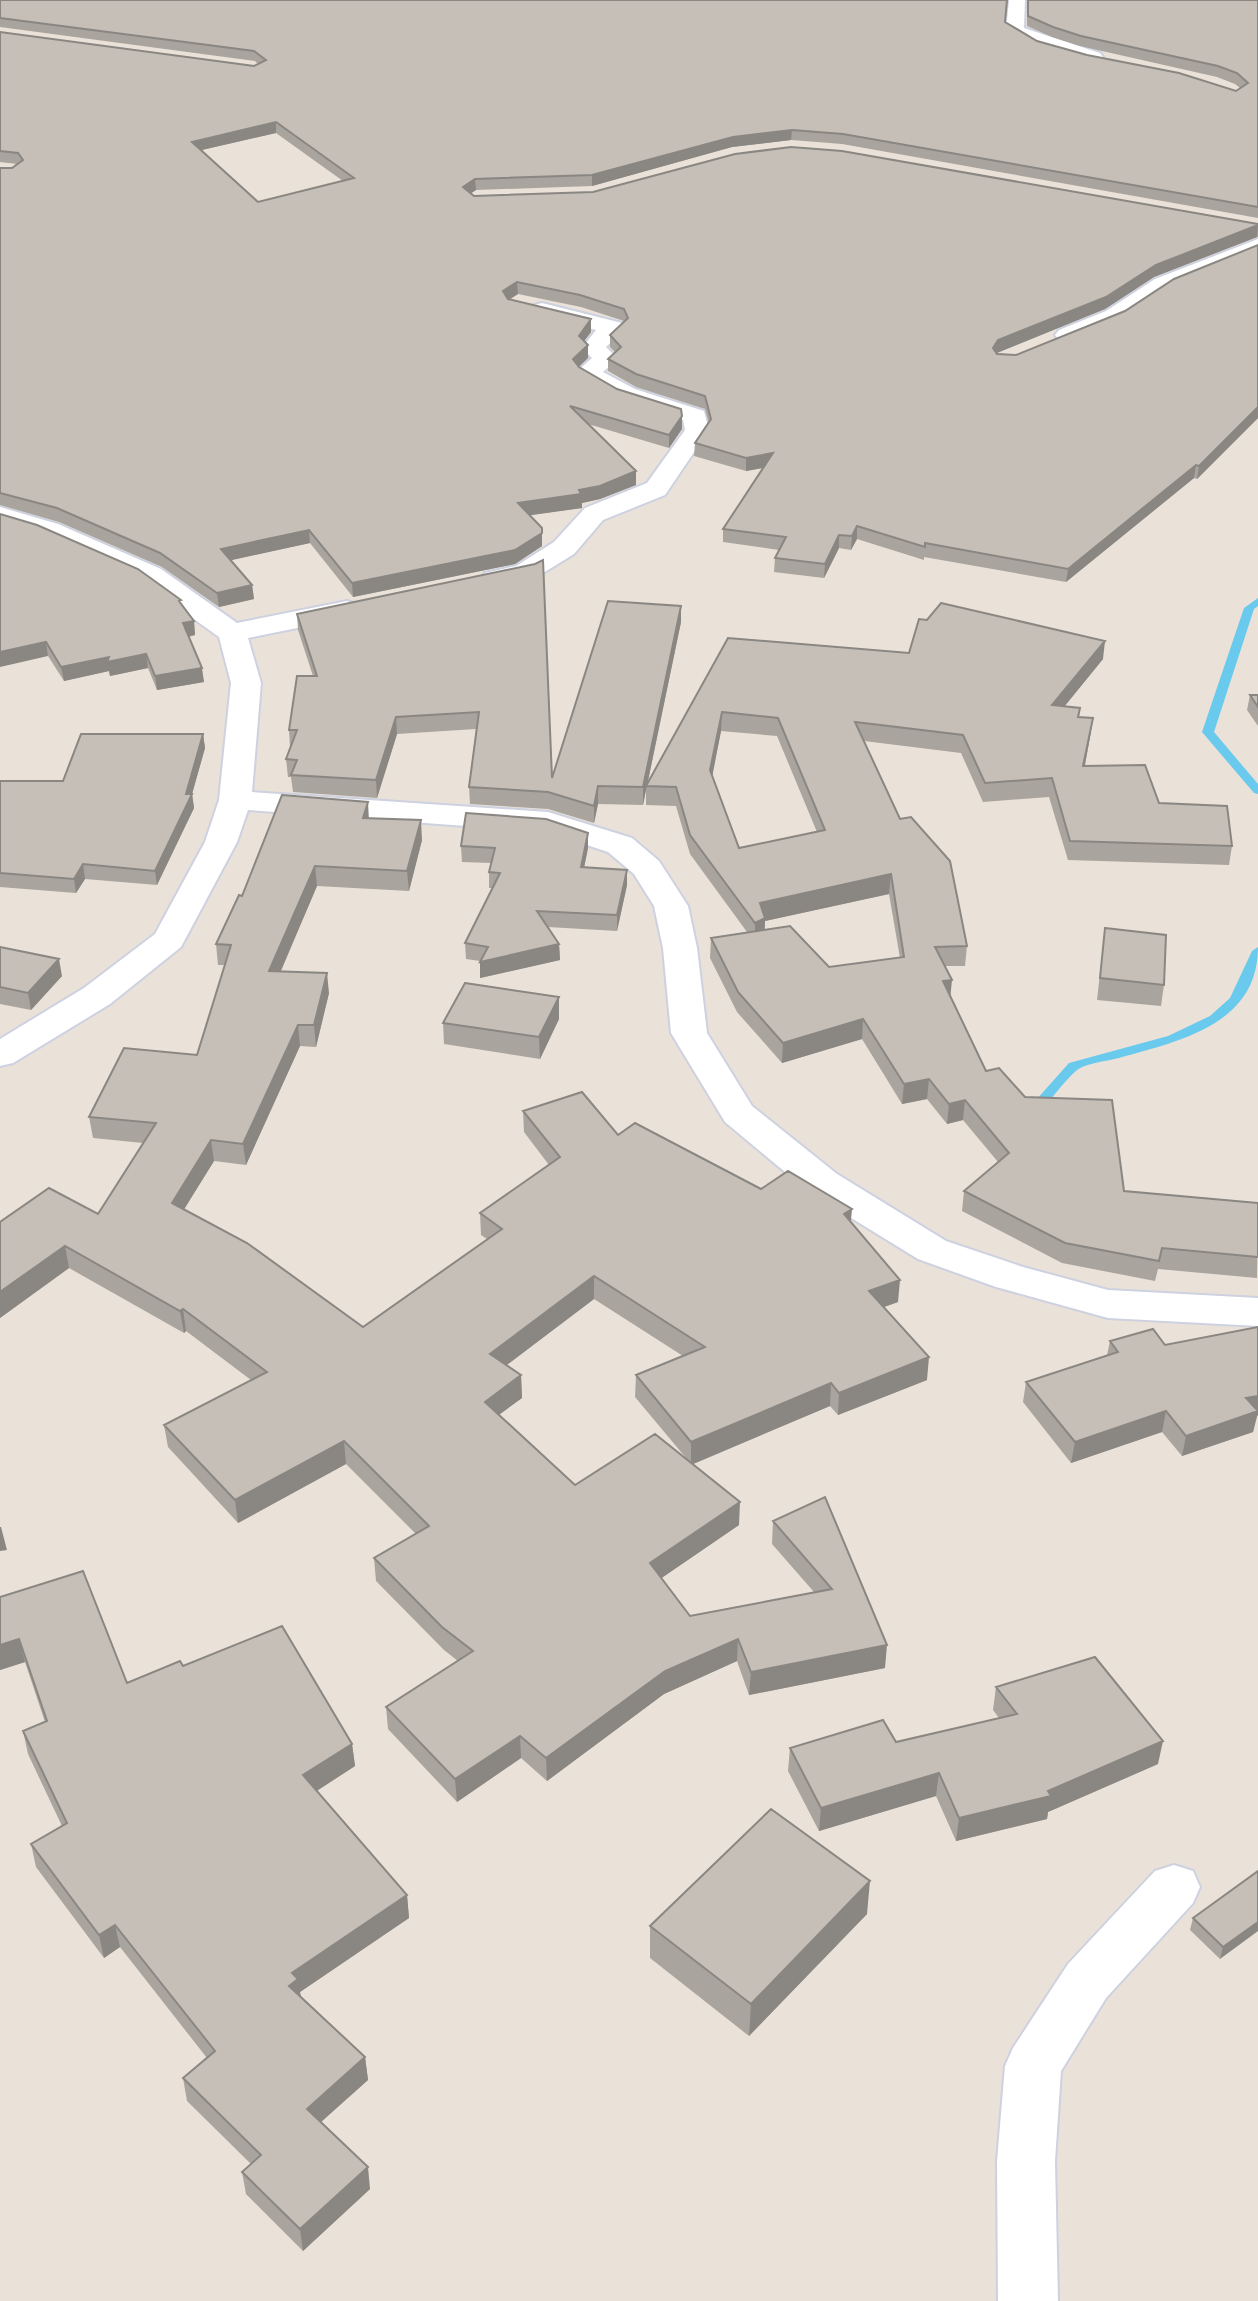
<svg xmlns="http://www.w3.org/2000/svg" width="1258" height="2301" font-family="'Work Sans',sans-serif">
<rect width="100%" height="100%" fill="#eae2d8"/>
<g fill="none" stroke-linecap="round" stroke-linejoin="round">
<!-- stream -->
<path fill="#69caed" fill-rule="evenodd" d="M 1258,598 L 1258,606 L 1254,609 L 1214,732 L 1258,784 L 1258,794 L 1254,793 L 1202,732 L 1244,608 Z
M 1258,947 C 1258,1025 1179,1041 1119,1058 C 1107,1061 1087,1063 1077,1070 C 1063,1082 1050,1101 1038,1115 L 1028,1115 L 1026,1112 L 1028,1109 L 1069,1063 L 1168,1036 L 1210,1016 L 1230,998 L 1252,951 Z"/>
<defs>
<path id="street" d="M 1009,0 L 1025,0 L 1024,28 L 1100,53 L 1103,57 L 1094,62 C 1073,57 1020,46 1006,30 Z
M 1258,239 L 1258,253 L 1171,289 L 1122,321 L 1067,342 L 1059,340 L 1055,335 L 1059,330 L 1106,311 L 1155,279 Z
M 542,303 L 622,323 L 626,328 L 606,347 L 618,359 L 603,372 L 635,389 L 704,411 L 709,430 L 665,495 L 603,520 L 574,554 L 535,578 L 495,587 L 485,585 L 481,579 L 485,573 L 516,566 L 554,542 L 585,508 L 647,483 L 685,430 L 683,420 L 618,399 L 580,377 L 576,372 L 592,358 L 582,348 L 596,330 L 534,315 L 531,310 L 534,305 Z
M 0,507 L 58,524 L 161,569 L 237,623 L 347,601 L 357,604 L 361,610 L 357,616 L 248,638 L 261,683 L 252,792 L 548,812 L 632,838 L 659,861 L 688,906 L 697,948 L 707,1033 L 752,1106 L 837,1174 L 946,1241 L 1023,1267 L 1108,1290 L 1258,1298 L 1258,1326 L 1108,1318 L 996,1287 L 918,1259 L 809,1192 L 725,1122 L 671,1033 L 663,948 L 654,906 L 634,874 L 608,852 L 547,832 L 248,810 L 237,842 L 181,947 L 110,1004 L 13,1063 L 0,1066 L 0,1039 L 84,988 L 155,934 L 205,842 L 219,800 L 231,683 L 219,637 L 141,581 L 40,536 L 0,524 Z
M 1174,1865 L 1193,1871 L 1200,1887 L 1193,1903 L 1106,1998 L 1061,2071 L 1055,2161 L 1058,2301 L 998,2301 L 997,2161 L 1005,2066 L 1013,2048 L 1068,1964 L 1155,1871 Z"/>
</defs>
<!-- street casing -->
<use href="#street" stroke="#cdd1e0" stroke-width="4"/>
<!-- street -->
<use href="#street" fill="#fff" fill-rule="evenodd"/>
</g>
<!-- wall -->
<path fill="#a9a49e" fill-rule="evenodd" d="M 0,0 L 1005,22 L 1037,41 L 1087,55 L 1236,91 L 1240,88 L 1235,84 L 1217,77 L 1080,46 L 1052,37 L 1027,26 L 1027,0 L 1258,0 L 1258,218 L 842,144 L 791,140 L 732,147 L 592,186 L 476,190 L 471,193 L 474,196 L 1258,224 L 1258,237 L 1257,237 L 1154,277 L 1105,309 L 996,353 L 1016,355 L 1125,311 L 1258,245 L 1258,418 L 1197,479 L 1194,478 L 1066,582 L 924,557 L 924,560 L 857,539 L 851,550 L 839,548 L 824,578 L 774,572 L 775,558 L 779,550 L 723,542 L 723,529 L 763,468 L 746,471 L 694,456 L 695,443 L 709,423 L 705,409 L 636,387 L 608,371 L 608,359 L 615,352 L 610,347 L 610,335 L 624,321 L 581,307 L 518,294 L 509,300 L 591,319 L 591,332 L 584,341 L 588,345 L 588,358 L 579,367 L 682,429 L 669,448 L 588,424 L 636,485 L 600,499 L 582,503 L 582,508 L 529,515 L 542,546 L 515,564 L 353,597 L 310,543 L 231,560 L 252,585 L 254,599 L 219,607 L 162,567 L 59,522 L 0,505 L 0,168 L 12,168 L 17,164 L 0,162 L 0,32 L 254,66 L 258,64 L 255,61 L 0,27 ZM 276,133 L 343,181 L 258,202 L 202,150 Z
M 0,514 L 182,605 L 194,621 L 195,635 L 189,637 L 204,682 L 157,690 L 148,668 L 110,676 L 109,671 L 64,681 L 48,656 Z
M 535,564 L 552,778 L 681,622 L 647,785 L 728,638 L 909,653 L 1103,659 L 1064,707 L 1080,708 L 1079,717 L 1093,718 L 1085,766 L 1159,803 L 1232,846 L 1229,865 L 1068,860 L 1049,797 L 983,802 L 961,753 L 864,741 L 900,819 L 967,946 L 965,966 L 945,966 L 951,997 L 986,1071 L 1025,1097 L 1124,1191 L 1258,1203 L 1257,1278 L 1158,1269 L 1155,1281 L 1062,1263 L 962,1211 L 964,1191 L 998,1162 L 963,1120 L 947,1124 L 927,1099 L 902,1104 L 862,1039 L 782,1063 L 737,1012 L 710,958 L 711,938 L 747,932 L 690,854 L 676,806 L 646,805 L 646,788 L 643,805 L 598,804 L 594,823 L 548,809 L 470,804 L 469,787 L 476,729 L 397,734 L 377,798 L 293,792 L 291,777 L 288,777 L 286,759 L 290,747 L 289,730 L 313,676 L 298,630 L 297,614 ZM 721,731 L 777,736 L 817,832 L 739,848 L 712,775 ZM 889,894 L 900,958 L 829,967 L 765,930 L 765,921 Z
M 1250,695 L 1258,695 L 1258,726 L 1247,710 Z
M 203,734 L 205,748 L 192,794 L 194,808 L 157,885 L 85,879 L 76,893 L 0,887 L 0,781 L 63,781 Z
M 369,818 L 422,840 L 409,891 L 317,886 L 280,971 L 329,993 L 316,1047 L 300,1046 L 246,1165 L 214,1161 L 184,1209 L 363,1327 L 487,1239 L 481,1235 L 480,1213 L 549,1165 L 524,1132 L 523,1111 L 618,1135 L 851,1222 L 898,1302 L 884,1307 L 927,1380 L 838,1415 L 830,1406 L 692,1464 L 739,1525 L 661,1578 L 690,1616 L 814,1592 L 772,1544 L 773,1521 L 825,1497 L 885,1668 L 749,1695 L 737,1661 L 664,1694 L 547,1781 L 521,1758 L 457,1802 L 388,1729 L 386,1707 L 458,1661 L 444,1650 L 376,1581 L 374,1558 L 416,1534 L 346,1464 L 238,1523 L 168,1447 L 164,1425 L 251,1380 L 186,1331 L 184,1333 L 69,1268 L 0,1318 L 0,1222 L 98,1214 L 143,1143 L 93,1138 L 89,1117 L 197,1055 L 225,965 L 218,965 L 216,944 L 242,896 ZM 594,1299 L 683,1356 L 636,1375 L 635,1397 L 686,1458 L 575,1485 L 499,1415 L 522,1398 L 521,1375 L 506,1365 Z
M 461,846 L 588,848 L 584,867 L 627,885 L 617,931 L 548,927 L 559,944 L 560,960 L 480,978 L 480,961 L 466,959 L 465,943 L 493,888 L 489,888 L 489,872 L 491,863 L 462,862 Z
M 1105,928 L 1164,985 L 1161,1006 L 1097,1000 Z
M 0,947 L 62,976 L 31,1010 L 0,1004 Z
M 559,997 L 559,1019 L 540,1059 L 444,1044 L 443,1023 Z
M 1258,1327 L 1258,1415 L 1257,1416 L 1253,1432 L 1182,1456 L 1162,1432 L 1071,1463 L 1023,1402 L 1026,1382 L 1107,1355 L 1110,1341 L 1165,1345 Z
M 0,1597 L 127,1683 L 183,1666 L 352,1744 L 355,1766 L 316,1791 L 407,1895 L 409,1918 L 300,1992 L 301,1998 L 365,2057 L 368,2080 L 320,2122 L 370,2189 L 303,2251 L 246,2194 L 242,2172 L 251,2164 L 187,2101 L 183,2078 L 207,2058 L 120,1947 L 104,1958 L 36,1867 L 31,1844 L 62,1826 L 28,1754 L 23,1731 L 45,1722 L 25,1662 L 0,1670 Z
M 996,1687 L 1158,1764 L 1048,1812 L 1047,1819 L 956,1841 L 936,1796 L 819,1831 L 788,1771 L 790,1748 L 896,1742 L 999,1718 L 993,1710 Z
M 1258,1871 L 1220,1959 L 1190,1930 L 1193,1918 Z
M 867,1914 L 749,2036 L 650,1958 L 650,1926 Z"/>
<!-- shaded-wall -->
<path fill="#8a8681" d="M 276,122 L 276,133 L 193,152 L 192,142 Z
M 792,130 L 791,140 L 732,147 L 592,186 L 592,175 L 733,137 Z
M 475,179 L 476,190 L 464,198 L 463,187 Z
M 1258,225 L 1257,237 L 1154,277 L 1105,309 L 997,353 L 991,360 L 993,348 L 998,340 L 1156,265 Z
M 517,282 L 518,294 L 503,303 L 503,291 Z
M 591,319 L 591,332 L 579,348 L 579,336 Z
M 588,345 L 588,358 L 573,372 L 573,359 Z
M 1258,407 L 1258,418 L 1197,479 L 1199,466 Z
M 682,416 L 682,429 L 669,448 L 669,435 Z
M 773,453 L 773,466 L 746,471 L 746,458 Z
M 1196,465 L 1194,478 L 1066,582 L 1068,569 Z
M 636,471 L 636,485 L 600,499 L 582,503 L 582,508 L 518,517 L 518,503 L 579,490 Z
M 857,526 L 857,539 L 851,550 L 852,536 Z
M 309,530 L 310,543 L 223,562 L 221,549 Z
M 542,533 L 542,546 L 515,564 L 353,597 L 352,583 Z
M 839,535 L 839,548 L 824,578 L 825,564 Z
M 252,585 L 254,599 L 219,607 L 217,593 Z
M 681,606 L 681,622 L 643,805 L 643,787 Z
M 194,621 L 195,635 L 185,637 L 183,623 Z
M 1105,641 L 1103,659 L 1050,724 L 1052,705 Z
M 46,642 L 48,656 L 0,667 L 0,652 Z
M 146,654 L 148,668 L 110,676 L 109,671 L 64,681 L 61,667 L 109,657 Z
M 202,668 L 204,682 L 157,690 L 155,676 Z
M 722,712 L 721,731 L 710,788 L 710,770 Z
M 396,717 L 397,734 L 377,798 L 376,780 Z
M 1093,718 L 1090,737 L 1081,785 L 1083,766 Z
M 203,734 L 205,748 L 192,794 L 194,808 L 157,885 L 155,871 L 186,794 Z
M 598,786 L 598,804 L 594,823 L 594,806 Z
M 368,802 L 369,822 L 363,818 Z
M 421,820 L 422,840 L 409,891 L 407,871 Z
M 588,833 L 588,848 L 581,883 L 581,867 Z
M 83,864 L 85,879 L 76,893 L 74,879 Z
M 315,866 L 317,886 L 272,992 L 269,971 Z
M 627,870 L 627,885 L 617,931 L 617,915 Z
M 891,874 L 889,894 L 765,921 L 764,938 L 755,943 L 755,923 L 760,903 Z
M 559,944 L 560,960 L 480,978 L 480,962 Z
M 59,959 L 62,976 L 31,1010 L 28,993 Z
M 327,973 L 329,993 L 316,1047 L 314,1025 Z
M 952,980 L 950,1000 L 943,981 Z
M 559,997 L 559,1019 L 540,1059 L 539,1037 Z
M 863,1019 L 862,1039 L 782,1063 L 783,1043 Z
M 298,1025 L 300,1046 L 246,1165 L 243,1144 Z
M 929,1079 L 927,1099 L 902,1104 L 904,1084 Z
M 965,1100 L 963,1120 L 947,1124 L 949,1104 Z
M 211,1140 L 214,1161 L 175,1224 L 172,1203 Z
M 852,1209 L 850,1231 L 844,1214 Z
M 65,1246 L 69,1268 L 0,1318 L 0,1292 Z
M 594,1276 L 594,1299 L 491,1377 L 490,1354 Z
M 900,1280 L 898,1302 L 867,1313 L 869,1291 Z
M 183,1309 L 186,1331 L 184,1333 L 180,1311 Z
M 929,1357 L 927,1380 L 838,1415 L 839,1393 Z
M 521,1375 L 522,1398 L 486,1424 L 485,1402 Z
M 831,1383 L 830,1406 L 691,1465 L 691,1442 Z
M 1258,1396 L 1258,1415 L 1257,1416 L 1253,1432 L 1182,1456 L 1186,1436 L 1246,1398 Z
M 1166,1411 L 1162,1432 L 1071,1463 L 1075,1442 Z
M 344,1441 L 346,1464 L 238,1523 L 235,1500 Z
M 740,1502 L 739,1525 L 650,1586 L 650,1563 Z
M 0,1527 L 1,1527 L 7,1550 L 0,1551 Z
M 19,1639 L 25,1662 L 0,1670 L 0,1645 Z
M 738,1639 L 737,1661 L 664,1694 L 547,1781 L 546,1758 L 665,1671 Z
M 887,1645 L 885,1668 L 749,1695 L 751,1672 Z
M 520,1736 L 521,1758 L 457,1802 L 455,1779 Z
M 1163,1741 L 1158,1764 L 1048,1812 L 1047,1819 L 956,1841 L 959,1818 L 1048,1791 Z
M 352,1744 L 355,1766 L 306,1798 L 303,1775 Z
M 939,1773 L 936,1796 L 819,1831 L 821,1808 Z
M 870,1881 L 867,1914 L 749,2036 L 751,2004 Z
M 407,1895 L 409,1918 L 300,1992 L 302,2002 L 289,1986 L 292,1973 Z
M 1258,1922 L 1258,1931 L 1220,1959 L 1223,1947 Z
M 115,1925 L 120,1947 L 104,1958 L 99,1935 Z
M 365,2057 L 368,2080 L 310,2132 L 307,2109 Z
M 368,2167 L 370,2189 L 303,2251 L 300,2229 Z"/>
<!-- building -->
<path fill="#c5bfb8" stroke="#8a8681" stroke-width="2" fill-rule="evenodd" d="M 0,0 L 1007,0 L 1005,22 L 1037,41 L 1087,55 L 1179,73 L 1236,91 L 1248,83 L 1237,73 L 1218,66 L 1081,36 L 1053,27 L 1028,16 L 1028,0 L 1258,0 L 1258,207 L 843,134 L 792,130 L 733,137 L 592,175 L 475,179 L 463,187 L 474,196 L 593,192 L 735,154 L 791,147 L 842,151 L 1258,224 L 1258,225 L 1156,265 L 1106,297 L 998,340 L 993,348 L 997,354 L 1016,355 L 1125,311 L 1174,279 L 1258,245 L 1258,407 L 1199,466 L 1196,465 L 1068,569 L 925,543 L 925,547 L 857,526 L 852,536 L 839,535 L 825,564 L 775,558 L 786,537 L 723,529 L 773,453 L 746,458 L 695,443 L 711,419 L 705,396 L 636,374 L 608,359 L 621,347 L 610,335 L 628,318 L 624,309 L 580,295 L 517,282 L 503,291 L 508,299 L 591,319 L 579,336 L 588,345 L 573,359 L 579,367 L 617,389 L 681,409 L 682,416 L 669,435 L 570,406 L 636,471 L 600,486 L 579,490 L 581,494 L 518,503 L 542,528 L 542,533 L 515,550 L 352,583 L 309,530 L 221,549 L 252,585 L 217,593 L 160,553 L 57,508 L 0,493 L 0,168 L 12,168 L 23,160 L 18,153 L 0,151 L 0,32 L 254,66 L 266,60 L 254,51 L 0,18 ZM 276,122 L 354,178 L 258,202 L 192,142 Z
M 0,514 L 37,525 L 138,569 L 181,600 L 179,601 L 194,621 L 183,623 L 202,668 L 155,676 L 146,654 L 107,662 L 109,657 L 61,667 L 46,642 L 0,652 Z
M 543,560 L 552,778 L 608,601 L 681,606 L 643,787 L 598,786 L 594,806 L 548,792 L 469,787 L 479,712 L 396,717 L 376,780 L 291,775 L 297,760 L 286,759 L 297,730 L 289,730 L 297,676 L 317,676 L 297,614 L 535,564 Z
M 941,603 L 1105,641 L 1052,705 L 1080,708 L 1078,717 L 1093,718 L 1083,766 L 1145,765 L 1159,803 L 1227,806 L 1232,846 L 1070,841 L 1052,778 L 985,783 L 963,735 L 855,722 L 900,819 L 911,817 L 950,861 L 967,946 L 935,947 L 952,980 L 943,981 L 986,1071 L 999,1068 L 1025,1097 L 1112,1100 L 1124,1191 L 1258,1203 L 1258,1257 L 1162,1248 L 1159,1261 L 1065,1243 L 964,1191 L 1009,1153 L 965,1100 L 949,1104 L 929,1079 L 904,1084 L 863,1019 L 783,1043 L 738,992 L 711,938 L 790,926 L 829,967 L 904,957 L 891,874 L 760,903 L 765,918 L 755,923 L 690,835 L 676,787 L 646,786 L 728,638 L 909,653 L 919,619 L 927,620 ZM 722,712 L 778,718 L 825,830 L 739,848 L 710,770 Z
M 1250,695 L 1258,695 L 1258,707 Z
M 81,734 L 203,734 L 186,794 L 192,794 L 155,871 L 83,864 L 74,879 L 0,873 L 0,781 L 63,781 Z
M 282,795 L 368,802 L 363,818 L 421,820 L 407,871 L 315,866 L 269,971 L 327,973 L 314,1025 L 298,1025 L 243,1144 L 211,1140 L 172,1203 L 247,1243 L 363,1327 L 502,1229 L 480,1213 L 560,1157 L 523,1111 L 582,1092 L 618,1135 L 635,1123 L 761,1189 L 788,1171 L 852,1209 L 844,1214 L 900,1280 L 869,1291 L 929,1357 L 839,1393 L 831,1383 L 691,1442 L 636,1375 L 705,1347 L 594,1276 L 490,1354 L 521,1375 L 485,1402 L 575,1485 L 655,1434 L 740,1502 L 650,1563 L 690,1616 L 832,1589 L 773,1521 L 825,1497 L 887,1645 L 751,1672 L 738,1639 L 665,1671 L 546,1758 L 520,1736 L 455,1779 L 386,1707 L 473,1651 L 442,1627 L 374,1558 L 429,1526 L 344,1441 L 235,1500 L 164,1425 L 267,1372 L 183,1309 L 180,1311 L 65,1246 L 0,1292 L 0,1222 L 49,1188 L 98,1214 L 156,1123 L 89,1117 L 124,1048 L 197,1055 L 231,945 L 216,944 L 239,895 L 242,896 Z
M 466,813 L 546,819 L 588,833 L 581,867 L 627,870 L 617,915 L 537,911 L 559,944 L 480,962 L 488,947 L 465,943 L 500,873 L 489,872 L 495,848 L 461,846 Z
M 1105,928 L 1166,935 L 1164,985 L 1100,978 Z
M 0,947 L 59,959 L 28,993 L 0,987 Z
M 465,983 L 559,997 L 539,1037 L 443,1023 Z
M 1258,1327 L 1258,1396 L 1246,1398 L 1258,1411 L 1186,1436 L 1166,1411 L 1075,1442 L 1026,1382 L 1118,1352 L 1110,1341 L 1153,1329 L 1165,1345 Z
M 83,1571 L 127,1683 L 180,1661 L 183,1666 L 282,1626 L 352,1744 L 303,1775 L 407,1895 L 292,1973 L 298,1979 L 289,1986 L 365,2057 L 307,2109 L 368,2167 L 300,2229 L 242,2172 L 261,2155 L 183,2078 L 215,2051 L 115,1925 L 99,1935 L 31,1844 L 67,1823 L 23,1731 L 47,1721 L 19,1639 L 0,1645 L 0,1597 Z
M 1095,1657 L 1163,1741 L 1048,1791 L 1051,1796 L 959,1818 L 939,1773 L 821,1808 L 790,1748 L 883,1720 L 896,1742 L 1017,1714 L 996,1687 Z
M 771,1809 L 870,1881 L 751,2004 L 650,1926 Z
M 1258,1871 L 1258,1922 L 1223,1947 L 1193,1918 Z"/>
</svg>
